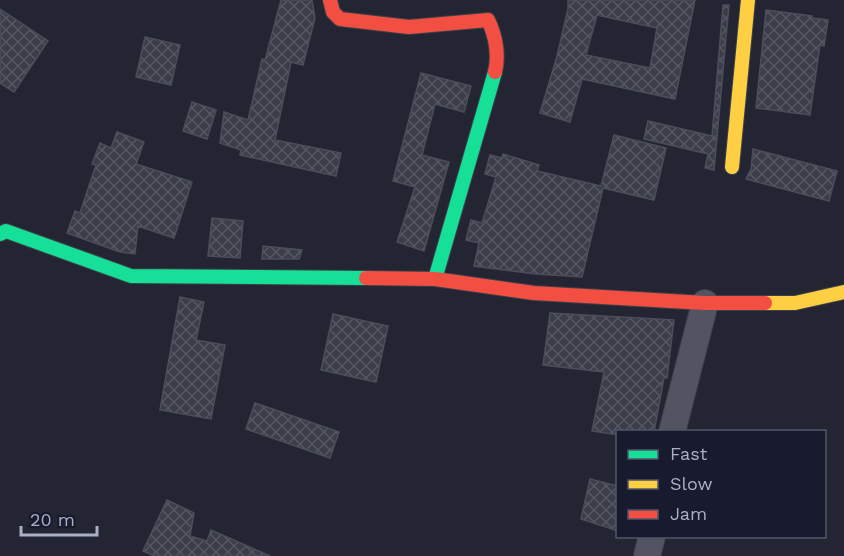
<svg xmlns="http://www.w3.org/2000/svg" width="844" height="556" font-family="'Work Sans',sans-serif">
<defs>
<pattern id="building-cross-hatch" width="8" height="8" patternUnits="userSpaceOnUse" patternTransform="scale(1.5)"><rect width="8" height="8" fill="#3b3e49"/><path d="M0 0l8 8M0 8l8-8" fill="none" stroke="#555762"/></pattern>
</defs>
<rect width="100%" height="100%" fill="#232632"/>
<!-- building -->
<path fill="url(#building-cross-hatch)" stroke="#4a4e5a" stroke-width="1.5" fill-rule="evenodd" d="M 281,0 L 312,0 L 315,18 L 303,65 L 291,62 L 275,140 L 341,153 L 336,176 L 240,155 L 241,150 L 220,143 L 224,112 L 248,120 L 262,59 L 265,60 Z
M 568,0 L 695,0 L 675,99 L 582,79 L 570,122 L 540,113 L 557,56 L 568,9 ZM 597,15 L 657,28 L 650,68 L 586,55 Z
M 723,5 L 729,5 L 714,170 L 705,168 L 708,154 L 644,139 L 648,121 L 712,136 Z
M 0,9 L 48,41 L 14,92 L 0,83 Z
M 766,10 L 812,16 L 812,18 L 828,20 L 824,46 L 820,45 L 810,115 L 756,108 Z
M 145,37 L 180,45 L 171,85 L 136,77 Z
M 421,73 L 471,86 L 464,112 L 435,104 L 422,155 L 449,162 L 424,251 L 397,242 L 415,187 L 393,181 Z
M 192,102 L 216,110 L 207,139 L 183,131 Z
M 117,132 L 144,142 L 136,164 L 192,182 L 174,238 L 138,226 L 135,254 L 120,252 L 67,233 L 75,211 L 80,213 L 96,165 L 92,164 L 100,143 L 111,148 Z
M 614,135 L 666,148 L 654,200 L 603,188 L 582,277 L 536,274 L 474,266 L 479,243 L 466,240 L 471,220 L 482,223 L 496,177 L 485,174 L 490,155 L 502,158 L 503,154 L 539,165 L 537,171 L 601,186 Z
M 753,149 L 837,171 L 829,201 L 746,179 L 751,169 Z
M 212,218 L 243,221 L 240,258 L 208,256 Z
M 263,246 L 302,250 L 299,259 L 262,259 Z
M 180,297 L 204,302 L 196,340 L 225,345 L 211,419 L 160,410 Z
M 550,313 L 674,320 L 667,378 L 664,378 L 654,432 L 618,432 L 618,435 L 592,431 L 604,372 L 543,365 Z
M 333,314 L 388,326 L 376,382 L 321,370 Z
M 255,403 L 339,432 L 330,458 L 246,429 Z
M 590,479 L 618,486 L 618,531 L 581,519 Z
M 167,500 L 194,513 L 190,536 L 207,541 L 211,530 L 270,556 L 154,556 L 143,551 Z"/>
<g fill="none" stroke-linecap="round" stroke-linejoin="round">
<defs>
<path id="street" d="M 672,432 L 705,303
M 647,556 L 652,536"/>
<path id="fast" d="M 0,234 L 6,231 L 131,276 L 366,278
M 435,279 L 495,72"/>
<path id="slow" d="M 732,167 L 748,0
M 765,303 L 795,303 L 844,292"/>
<path id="jam" d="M 330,0 L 333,12 L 340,19 L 409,27 L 488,20 C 496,36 499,56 495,72
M 366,278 L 435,279 L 534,293 L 705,303 L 765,303"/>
</defs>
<!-- street casing -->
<use href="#street" stroke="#3d4049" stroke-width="28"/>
<!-- fast casing -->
<use href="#fast" stroke="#3d4049" stroke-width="16"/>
<!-- slow casing -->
<use href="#slow" stroke="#3d4049" stroke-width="16"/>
<!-- jam casing -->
<use href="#jam" stroke="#3d4049" stroke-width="16"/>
<!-- street -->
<use href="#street" stroke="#525561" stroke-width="26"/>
<!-- fast -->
<use href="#fast" stroke="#16e098" stroke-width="14"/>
<!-- slow -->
<use href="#slow" stroke="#ffcf43" stroke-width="14"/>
<!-- jam -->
<use href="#jam" stroke="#f24e42" stroke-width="14"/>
</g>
<!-- legend -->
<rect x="616" y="430" width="210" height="108" fill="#171b2d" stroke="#52566a" stroke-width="1.5"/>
<rect x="628" y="450" width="30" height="9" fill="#16e098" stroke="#52566a" stroke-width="1.5"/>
<text x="670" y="460" font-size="18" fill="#aaafc6">Fast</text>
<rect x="628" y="480" width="30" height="9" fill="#ffcf43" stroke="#52566a" stroke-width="1.5"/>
<text x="670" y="490" font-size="18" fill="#aaafc6">Slow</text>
<rect x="628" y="510" width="30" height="9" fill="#f24e42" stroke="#52566a" stroke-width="1.5"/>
<text x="670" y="520" font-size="18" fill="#aaafc6">Jam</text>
<!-- scale -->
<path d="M21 526v9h76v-9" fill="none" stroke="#aaafc6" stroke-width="3"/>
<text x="30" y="526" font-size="18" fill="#aaafc6" stroke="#171b2d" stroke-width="4.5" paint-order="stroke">20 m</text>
</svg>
